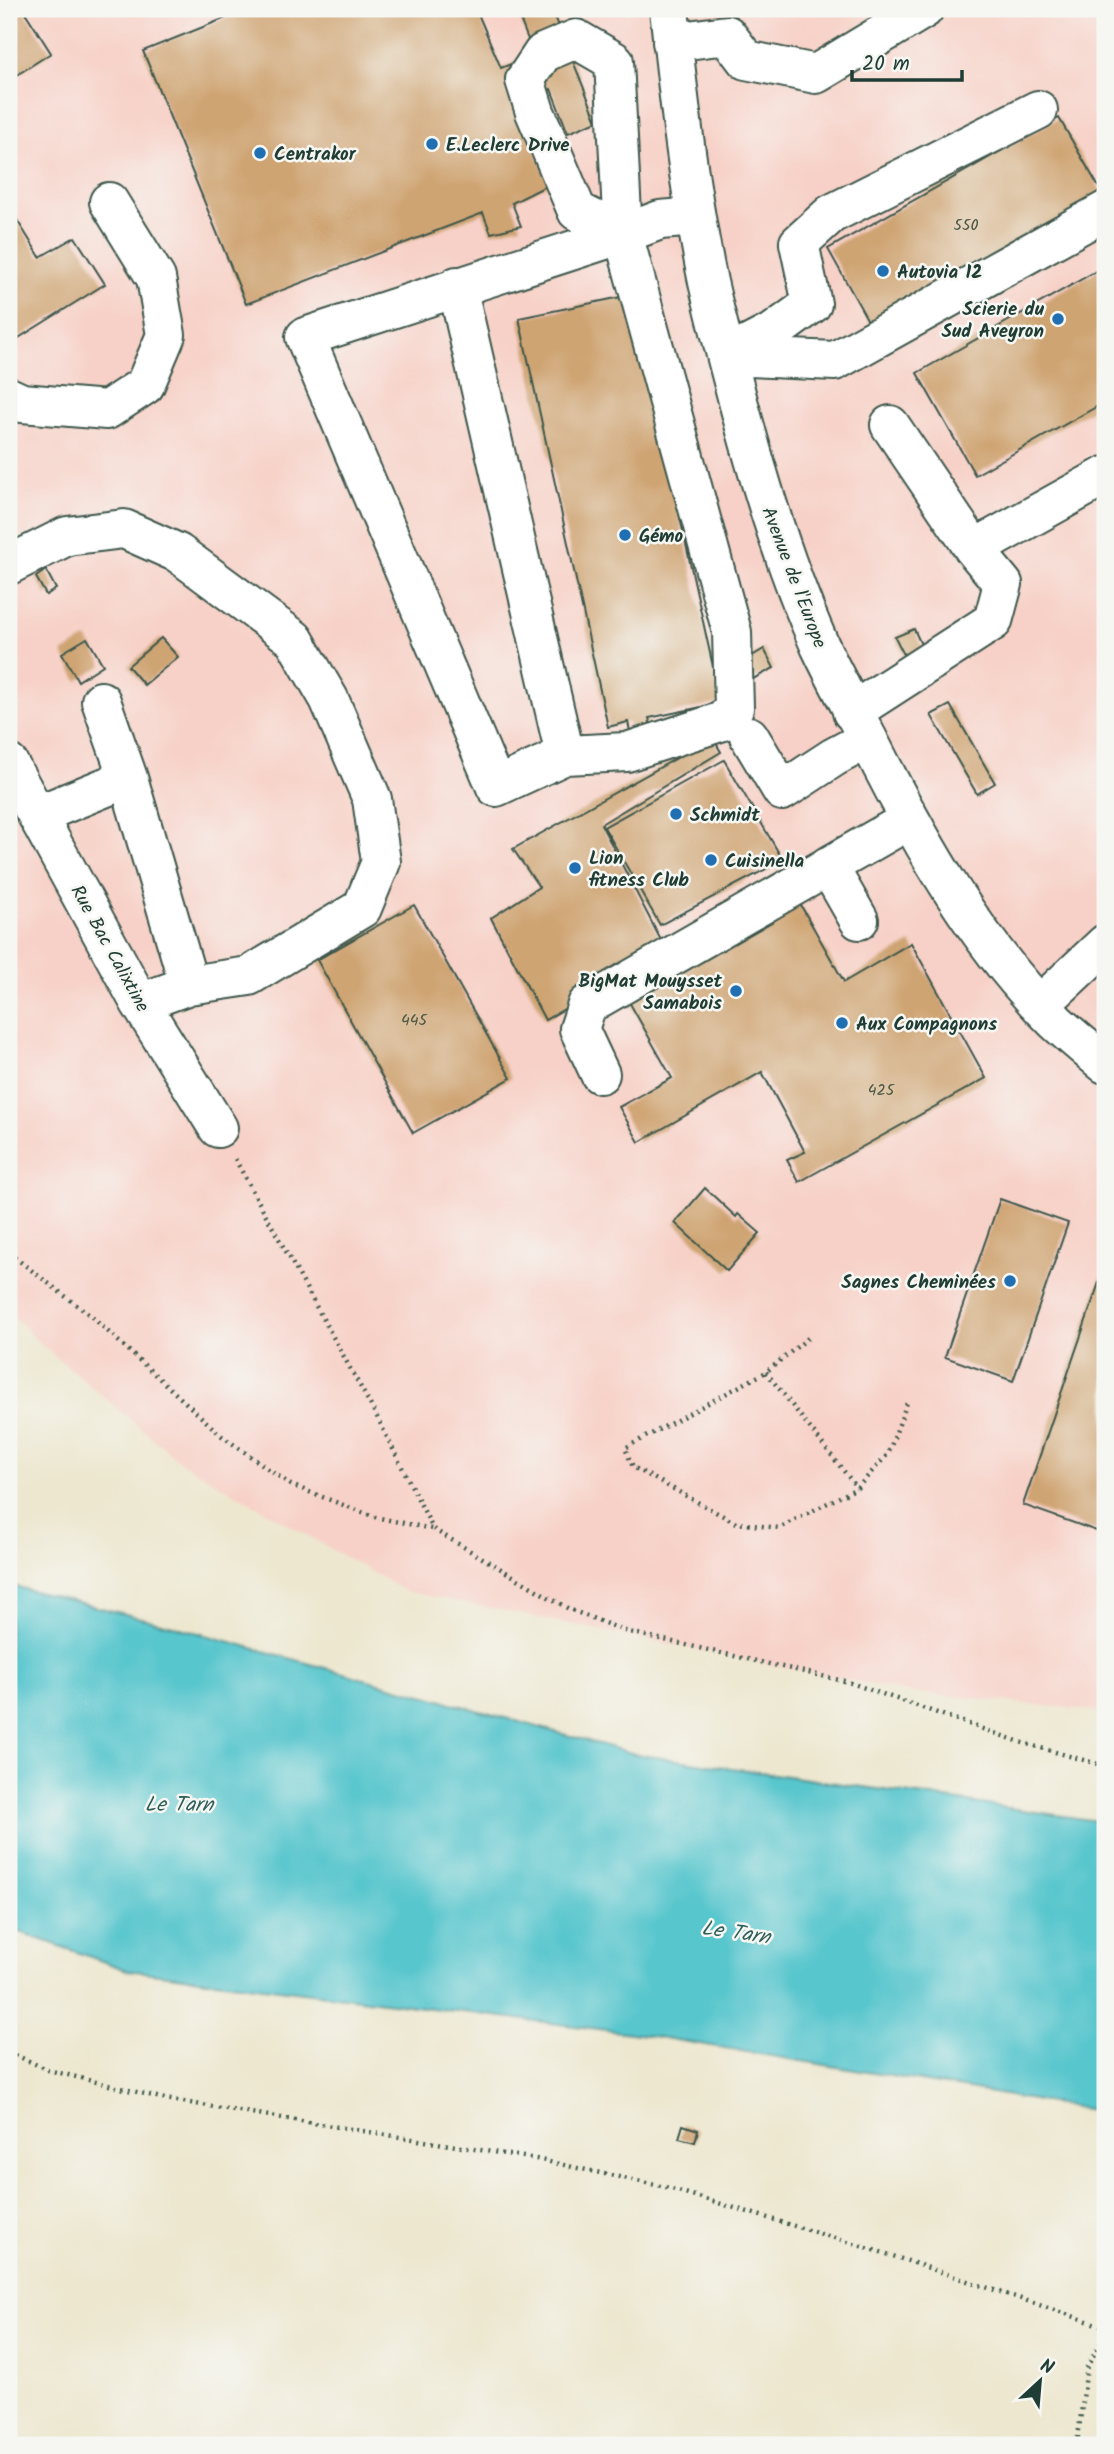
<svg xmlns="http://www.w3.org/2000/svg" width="1114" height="2454" font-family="Kalam,sans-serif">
<rect width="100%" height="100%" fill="#f6f6f2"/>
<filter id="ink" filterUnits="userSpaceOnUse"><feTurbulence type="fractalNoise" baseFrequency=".0143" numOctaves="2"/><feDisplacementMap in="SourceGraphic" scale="14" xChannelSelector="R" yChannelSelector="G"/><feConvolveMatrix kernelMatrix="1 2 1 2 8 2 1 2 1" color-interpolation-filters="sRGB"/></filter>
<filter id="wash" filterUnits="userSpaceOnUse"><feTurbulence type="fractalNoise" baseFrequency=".00686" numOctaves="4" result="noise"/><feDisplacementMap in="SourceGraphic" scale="28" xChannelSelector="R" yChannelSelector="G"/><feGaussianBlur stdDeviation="1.57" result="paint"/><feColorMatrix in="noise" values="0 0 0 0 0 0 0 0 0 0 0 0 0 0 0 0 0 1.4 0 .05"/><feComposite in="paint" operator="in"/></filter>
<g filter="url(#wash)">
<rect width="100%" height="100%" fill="#ede7cf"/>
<!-- built -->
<path fill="#f7d1c7" d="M 9,9 L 1105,9 L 1105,1712 L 908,1692 L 404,1591 L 182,1463 L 37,1341 L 9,1311 Z"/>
<!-- water -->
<path fill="#59c6cd" stroke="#3c8280" stroke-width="2" d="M 9,1585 L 177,1627 L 635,1754 L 1105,1822 L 1105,2112 L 646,2035 L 127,1970 L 9,1928 Z"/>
<g id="blocks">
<!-- building -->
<path fill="#cfa473" d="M 23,9 L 51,53 L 9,80 L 9,18 Z
M 248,9 L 476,9 L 501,68 L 534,55 L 520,19 L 544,9 L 552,9 L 597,121 L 568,133 L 551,89 L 515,103 L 550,184 L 512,203 L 521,226 L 491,233 L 483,213 L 246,304 L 143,51 Z
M 1059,118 L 1105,198 L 873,330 L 828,249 Z
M 9,207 L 40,257 L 75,237 L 105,284 L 9,344 Z
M 1105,266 L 1105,402 L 975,475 L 917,373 Z
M 631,295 L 721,703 L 649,718 L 652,730 L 631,736 L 628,722 L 608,727 L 519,318 Z
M 46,570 L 56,589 L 46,595 L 36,577 Z
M 914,629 L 924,651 L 906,659 L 895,637 Z
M 87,638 L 103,665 L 78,681 L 62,653 Z
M 161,638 L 178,657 L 144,685 L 128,666 Z
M 764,649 L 774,668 L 753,679 L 742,662 Z
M 950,705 L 995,783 L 977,794 L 931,715 Z
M 713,738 L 721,752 L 601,824 L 666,950 L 545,1020 L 491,918 L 539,887 L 513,849 Z
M 724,760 L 783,860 L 660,925 L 604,827 Z
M 800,904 L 844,982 L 911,943 L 986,1078 L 799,1182 L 787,1160 L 805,1152 L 762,1072 L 639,1142 L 619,1107 L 672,1078 L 628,1000 Z
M 414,905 L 511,1078 L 413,1133 L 317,960 Z
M 705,1188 L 736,1217 L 738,1214 L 760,1233 L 727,1271 L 675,1223 Z
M 1000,1199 L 1068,1223 L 1013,1381 L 945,1357 Z
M 1105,1265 L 1105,1534 L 1023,1505 Z
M 683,2125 L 698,2130 L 695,2142 L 679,2138 Z"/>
</g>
</g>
<g filter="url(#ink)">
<use href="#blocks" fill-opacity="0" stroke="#3e564b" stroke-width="2"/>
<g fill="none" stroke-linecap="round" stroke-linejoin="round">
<defs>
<path id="minor" d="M 669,9 C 679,100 689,191 708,282 C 717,322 728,362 738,401 C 760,485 785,567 820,646 C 836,680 854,712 871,745 C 921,844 976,943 1056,1022 C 1072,1037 1089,1050 1105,1064
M 672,42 L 727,35 L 746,60 L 816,74 L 924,9
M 457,286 L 565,755 L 496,787 L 305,337 L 623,234 L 660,220 L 696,217
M 727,356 L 775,331 L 812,304 L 799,243 L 831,214 L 1038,110
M 727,356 L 835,361 L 1105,211
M 9,397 L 22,403 L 107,410 L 145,385 L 166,335 L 156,278 L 109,202
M 974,549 L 1105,476
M 9,565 L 67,536 L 124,529 L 178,553 L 294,639 L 329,699 L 372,799 L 381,862 L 362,908 L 249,976 L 189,985 L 140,1003
M 852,712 L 993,621 L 1003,584 L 974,549 L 890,425
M 749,736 L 782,791 L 834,757 L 868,739
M 565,755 L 627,752 L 723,721 L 734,708 L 732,632 L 623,234 L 614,61 L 576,39 L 543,53 L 525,80 L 535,112 L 577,211 L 623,234
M 9,764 L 140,1003 L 218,1128
M 128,778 L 189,985
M 37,815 L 128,778 L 101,701
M 828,866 L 859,920
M 1040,1005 L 1105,944
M 600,1074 L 579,1029 L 587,1005 L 909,820"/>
</defs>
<!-- minor casing -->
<use href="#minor" stroke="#3e564b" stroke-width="42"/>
<!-- path -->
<path stroke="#3e564b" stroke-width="4.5" stroke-dasharray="2 5" stroke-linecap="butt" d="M 235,1159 L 376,1415 L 433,1529 L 569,1609 L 625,1631 L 848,1682 L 1023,1743 L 1105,1766
M 9,1253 L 91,1316 L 222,1436 L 291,1485 L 375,1517 L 432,1529
M 808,1338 L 766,1372 L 625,1448 L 633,1467 L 736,1523 L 779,1528 L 857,1488 L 888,1454 L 908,1400
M 766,1372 L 857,1488
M 9,2052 L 48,2070 L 165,2099 L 536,2159 L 665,2187 L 884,2253 L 1105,2327
M 1077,2445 L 1087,2367 L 1105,2335"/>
<!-- minor -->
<use href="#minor" stroke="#fff" stroke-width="38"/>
</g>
</g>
<!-- markers -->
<g fill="#1f6fb2" stroke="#f6f6f2" stroke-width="2.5">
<circle cx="432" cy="144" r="7"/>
<circle cx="260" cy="153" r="7"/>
<circle cx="883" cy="271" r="7"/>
<circle cx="1058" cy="319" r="7"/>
<circle cx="625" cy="535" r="7"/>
<circle cx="676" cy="814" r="7"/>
<circle cx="711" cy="860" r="7"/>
<circle cx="575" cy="868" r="7"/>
<circle cx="736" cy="991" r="7"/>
<circle cx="842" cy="1023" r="7"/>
<circle cx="1010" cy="1281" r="7"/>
</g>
<g text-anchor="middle" stroke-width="5" stroke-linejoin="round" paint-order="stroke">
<!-- number labels -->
<g font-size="16" fill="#4b5744">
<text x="966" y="230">550</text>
<text x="414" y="1025">445</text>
<text x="881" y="1095">425</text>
</g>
<!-- poi labels -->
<g font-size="19" font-weight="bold" fill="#1f3d34" stroke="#f6f6f2" text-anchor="start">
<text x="446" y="151">E.Leclerc Drive</text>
<text x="274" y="160">Centrakor</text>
<text x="897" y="278">Autovia 12</text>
<text x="1044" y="315" text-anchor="end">Scierie du<tspan x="1044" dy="22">Sud Aveyron</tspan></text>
<text x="639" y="542">Gémo</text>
<text x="690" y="821">Schmidt</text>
<text x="589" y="864">Lion<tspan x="589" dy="22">fitness Club</tspan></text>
<text x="725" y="867">Cuisinella</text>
<text x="722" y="987" text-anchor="end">BigMat Mouysset<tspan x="722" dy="22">Samabois</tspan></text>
<text x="856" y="1030">Aux Compagnons</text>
<text x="996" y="1288" text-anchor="end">Sagnes Cheminées</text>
</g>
<!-- street labels -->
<g font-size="19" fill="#1f3d34" stroke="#f6f6f2">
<text transform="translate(795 577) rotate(69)" y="7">Avenue de l'Europe</text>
<text transform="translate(111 948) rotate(61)" y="7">Rue Bac Calixtine</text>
</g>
<!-- water labels -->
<g font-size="21" font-style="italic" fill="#2e5f5a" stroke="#f6f6f2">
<text x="179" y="1811">Le Tarn</text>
<text transform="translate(736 1932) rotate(8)" y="7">Le Tarn</text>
</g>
</g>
<!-- margin -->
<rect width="1114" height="2454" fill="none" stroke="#f6f6f2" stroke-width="35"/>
<!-- north arrow -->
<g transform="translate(1040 2381) rotate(26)" stroke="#f6f6f2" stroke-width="5" paint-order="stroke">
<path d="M0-5L12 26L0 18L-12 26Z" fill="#1f3d34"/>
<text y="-10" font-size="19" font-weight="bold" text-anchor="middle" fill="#1f3d34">N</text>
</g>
<!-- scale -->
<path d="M852 70v10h110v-10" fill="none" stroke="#1f3d34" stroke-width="3.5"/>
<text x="862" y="70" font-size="21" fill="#1f3d34" stroke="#f6f6f2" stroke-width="5" paint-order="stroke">20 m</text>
</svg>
